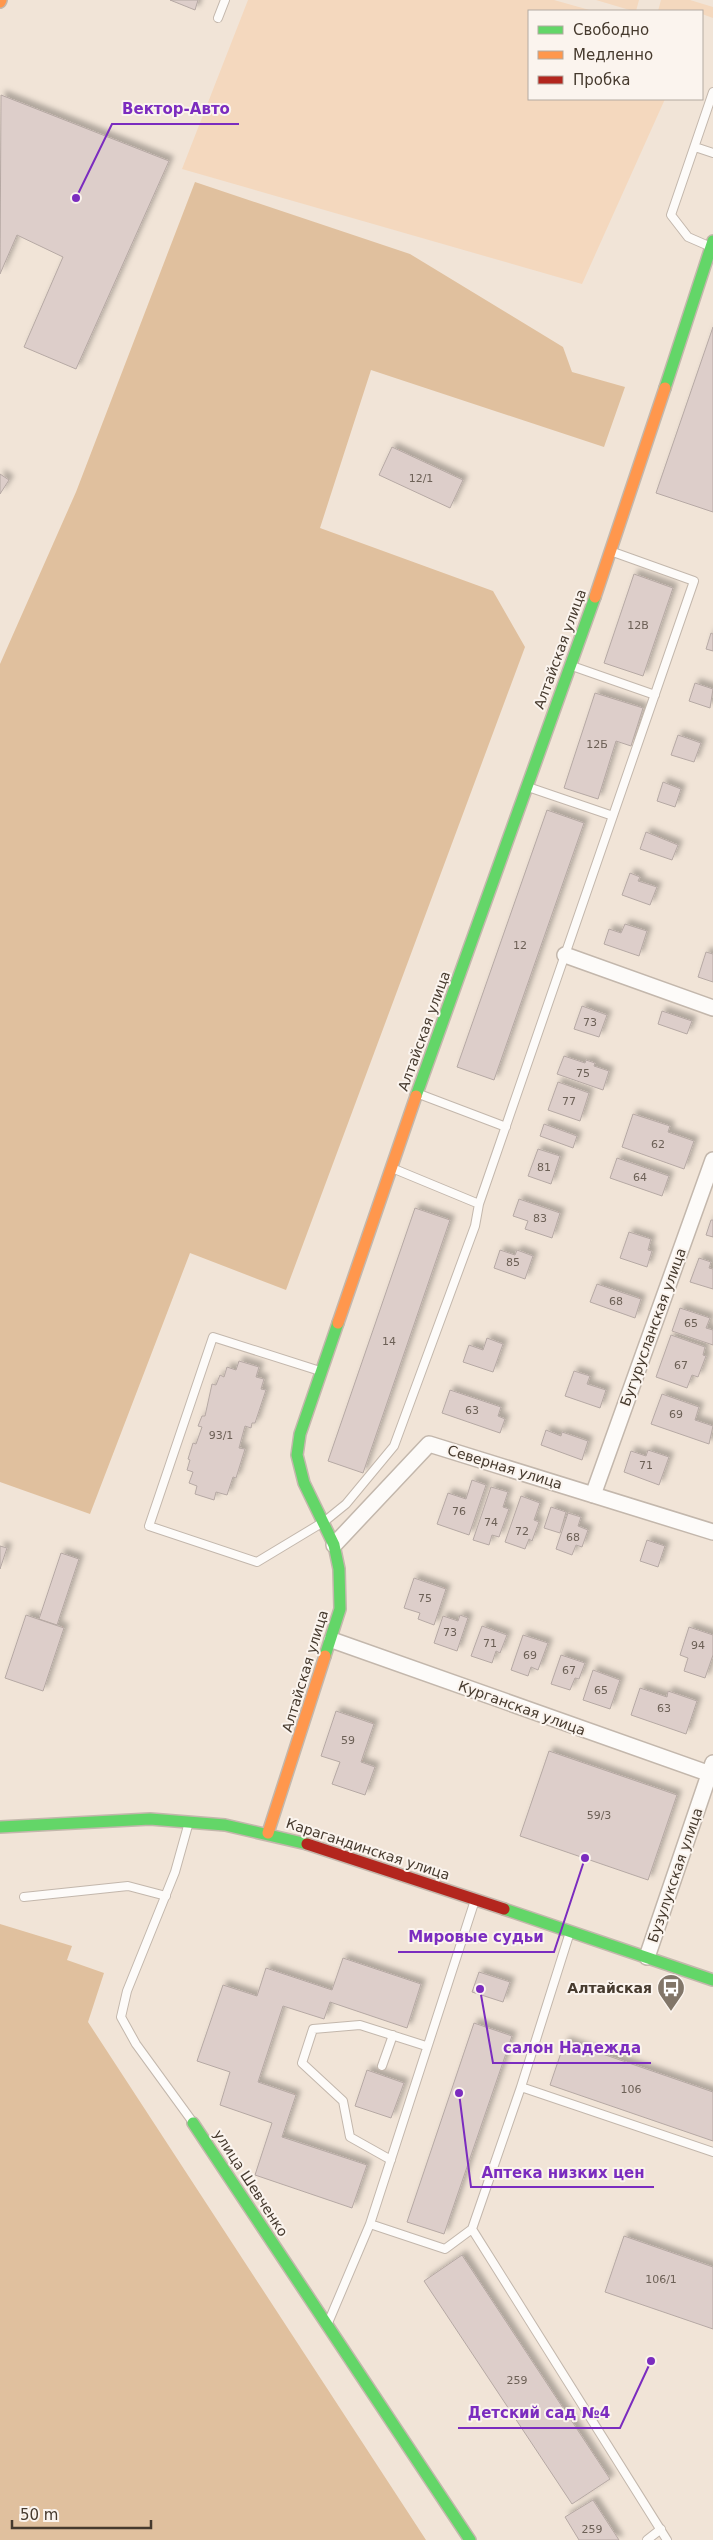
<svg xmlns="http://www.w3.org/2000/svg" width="713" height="2540" font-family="'DejaVu Sans',sans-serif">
<defs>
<filter id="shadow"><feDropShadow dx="4.5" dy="-4.5" stdDeviation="2.5" flood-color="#0004"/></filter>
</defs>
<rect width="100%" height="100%" fill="#f1e4d7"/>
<!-- green -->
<path fill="#f4d8be" d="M 248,0 L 554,0 L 593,11 L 529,11 L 529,99 L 665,99 L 582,284 L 182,169 Z
M 596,0 L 639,0 L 636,11 L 633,11 Z
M 661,0 L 690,0 L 713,7 L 713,18 L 702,14 L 702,11 L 658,11 Z"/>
<!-- forest -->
<path fill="#e0c09e" d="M 195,182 L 410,254 L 563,347 L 572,372 L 625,387 L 604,447 L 371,370 L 320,528 L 493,591 L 525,647 L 286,1290 L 190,1253 L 90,1514 L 0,1482 L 0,664 L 76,492 Z
M 0,1924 L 72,1946 L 67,1960 L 104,1973 L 88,2022 L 426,2540 L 0,2540 Z"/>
<!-- building -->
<path fill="#ddceca" stroke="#b6a9a4" filter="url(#shadow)" d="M 170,0 L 198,0 L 195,10 Z
M 1,95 L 169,161 L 76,369 L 24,347 L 63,257 L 17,235 L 0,274 Z
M 713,327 L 713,512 L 656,493 Z
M 392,447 L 463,480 L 450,508 L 379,475 Z
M 0,474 L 9,480 L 0,494 Z
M 634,574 L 673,588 L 643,676 L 604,663 Z
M 711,633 L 713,634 L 713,651 L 706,649 Z
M 695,683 L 713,689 L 710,708 L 689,701 Z
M 595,693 L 643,708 L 631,746 L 616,741 L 598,799 L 564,788 Z
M 678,735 L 701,743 L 694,762 L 671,755 Z
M 663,782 L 681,789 L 675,807 L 657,801 Z
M 547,810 L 584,823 L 494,1080 L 457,1067 Z
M 646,832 L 678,845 L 672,860 L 640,849 Z
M 630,873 L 640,877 L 638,881 L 657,887 L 650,905 L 622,895 Z
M 625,924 L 647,931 L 639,956 L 604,944 L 609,929 L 621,933 Z
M 706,952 L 713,954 L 713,982 L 698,977 Z
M 582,1006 L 607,1015 L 599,1037 L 574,1029 Z
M 662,1011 L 692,1021 L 687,1034 L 658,1024 Z
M 564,1056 L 585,1063 L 586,1060 L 595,1063 L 594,1066 L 609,1071 L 603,1090 L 557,1074 Z
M 558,1082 L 589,1093 L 580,1121 L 548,1110 Z
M 633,1114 L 670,1126 L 668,1132 L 694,1141 L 684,1169 L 622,1147 Z
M 544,1124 L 577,1136 L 573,1148 L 540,1136 Z
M 538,1149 L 560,1156 L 551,1184 L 528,1176 Z
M 617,1158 L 669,1176 L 662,1196 L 610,1178 Z
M 519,1199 L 560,1213 L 552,1238 L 525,1229 L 528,1221 L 513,1216 Z
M 415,1208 L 450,1220 L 363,1473 L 328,1461 Z
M 711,1220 L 713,1220 L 713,1237 L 706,1235 Z
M 629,1232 L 651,1239 L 648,1250 L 652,1251 L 647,1267 L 620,1258 Z
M 500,1250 L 515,1255 L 517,1250 L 533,1256 L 525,1279 L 494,1268 Z
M 699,1258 L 711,1262 L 709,1268 L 713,1269 L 713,1289 L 690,1282 Z
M 597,1284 L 641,1299 L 635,1318 L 590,1302 Z
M 680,1308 L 710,1318 L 706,1328 L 713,1330 L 713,1345 L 672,1331 Z
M 671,1335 L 705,1347 L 703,1355 L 706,1356 L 698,1377 L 692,1375 L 687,1388 L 656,1377 Z
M 487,1338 L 503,1344 L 493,1372 L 463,1362 L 469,1345 L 483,1350 Z
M 239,1361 L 259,1367 L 256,1377 L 264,1379 L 261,1389 L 266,1390 L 255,1423 L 252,1423 L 251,1428 L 245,1426 L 239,1448 L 245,1449 L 236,1478 L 233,1477 L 227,1495 L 216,1492 L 214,1500 L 195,1494 L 197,1486 L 189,1483 L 193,1472 L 187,1470 L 190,1460 L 188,1459 L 193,1443 L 196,1444 L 202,1427 L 198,1426 L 202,1416 L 205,1416 L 212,1384 L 216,1385 L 220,1375 L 224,1377 L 227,1367 L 236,1370 Z
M 574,1371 L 590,1376 L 587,1384 L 606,1390 L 600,1408 L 565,1396 Z
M 450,1390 L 501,1407 L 498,1416 L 505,1419 L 500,1433 L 442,1413 Z
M 662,1394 L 699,1407 L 695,1420 L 713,1426 L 709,1444 L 651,1424 Z
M 546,1430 L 561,1436 L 562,1432 L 588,1441 L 582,1460 L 541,1445 Z
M 648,1450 L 669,1457 L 659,1485 L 624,1472 L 631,1451 L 646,1456 Z
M 472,1480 L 486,1485 L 469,1535 L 437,1524 L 448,1493 L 466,1499 Z
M 491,1487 L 508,1492 L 503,1507 L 509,1509 L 499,1537 L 492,1535 L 489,1545 L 473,1540 Z
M 521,1496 L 540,1503 L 534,1520 L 539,1522 L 532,1541 L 529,1539 L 525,1549 L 505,1542 Z
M 551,1507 L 566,1512 L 560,1533 L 544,1528 Z
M 568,1513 L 581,1517 L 578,1526 L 588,1530 L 582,1547 L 576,1545 L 572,1555 L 556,1549 Z
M 647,1540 L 665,1546 L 658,1567 L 640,1561 Z
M 0,1546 L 7,1548 L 0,1569 Z
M 61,1553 L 79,1559 L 57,1625 L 39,1619 Z
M 414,1578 L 446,1589 L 434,1625 L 418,1619 L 420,1613 L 404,1608 Z
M 26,1615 L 64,1628 L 43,1691 L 5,1678 Z
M 460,1615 L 468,1618 L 457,1651 L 434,1643 L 443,1616 L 458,1621 Z
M 482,1626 L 507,1635 L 500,1653 L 496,1651 L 492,1663 L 471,1656 Z
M 689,1627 L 713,1635 L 713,1655 L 705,1678 L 684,1671 L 688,1658 L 680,1655 Z
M 523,1635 L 548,1643 L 538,1670 L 531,1667 L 528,1676 L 511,1670 Z
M 561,1655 L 585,1663 L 579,1679 L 575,1678 L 570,1690 L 551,1684 Z
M 593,1670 L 620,1680 L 610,1709 L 583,1700 Z
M 640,1688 L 667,1697 L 668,1691 L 697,1701 L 686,1734 L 631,1715 Z
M 336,1711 L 374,1724 L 361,1762 L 375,1767 L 365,1795 L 332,1784 L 340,1762 L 321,1756 Z
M 549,1751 L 677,1795 L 648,1880 L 520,1836 Z
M 343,1958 L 421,1984 L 407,2028 L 330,2002 L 324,2019 L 283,2006 L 258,2082 L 296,2095 L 282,2137 L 367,2165 L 352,2208 L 255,2175 L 272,2123 L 220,2105 L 230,2072 L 197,2061 L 223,1985 L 257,1996 L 266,1968 L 332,1990 Z
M 479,1972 L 510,1982 L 503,2002 L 472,1992 Z
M 474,2023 L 512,2036 L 444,2234 L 407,2222 Z
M 565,2041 L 713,2092 L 713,2141 L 550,2085 Z
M 367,2070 L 404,2083 L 391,2118 L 355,2106 Z
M 624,2236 L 713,2267 L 713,2329 L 605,2292 Z
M 462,2255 L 610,2479 L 572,2504 L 424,2281 Z
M 593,2500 L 619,2540 L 579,2540 L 565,2517 Z"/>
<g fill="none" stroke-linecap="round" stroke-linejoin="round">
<defs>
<path id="lane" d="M 218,18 L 225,0
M 695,147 L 713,153
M 711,247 L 688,237 L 671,215 L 713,92
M 572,666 L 655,695
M 528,787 L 613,816
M 419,1094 L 506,1127
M 479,1204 L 694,581 L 613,552
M 320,1371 L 213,1337 L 149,1526 L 257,1562 L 325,1521 L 346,1504 L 394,1446 L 475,1226 L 479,1204 L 392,1168
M 189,1822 L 175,1872 L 127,1991 L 121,2017 L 136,2044 L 192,2121
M 24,1897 L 128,1886 L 166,1896
M 475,1900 L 370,2224 L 445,2249 L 472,2229 L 521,2087
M 570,1932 L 521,2087 L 713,2152
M 382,2066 L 393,2035
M 391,2160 L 350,2137 L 343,2101 L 302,2063 L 313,2029 L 360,2025 L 426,2046
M 472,2229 L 667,2540
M 328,2323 L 370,2224
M 647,2540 L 661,2529"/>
<path id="street" d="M 565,955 L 713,1008
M 593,1495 L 713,1160
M 334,1545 L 429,1444 L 713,1532
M 332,1640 L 713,1775
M 647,1957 L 713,1763"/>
<path id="fast" d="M 665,388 L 713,241
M 416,1096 L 595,597
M 325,1656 L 340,1609 L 339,1569 L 334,1545 L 304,1483 L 297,1455 L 300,1434 L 338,1323
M 0,1827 L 150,1819 L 225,1825 L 307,1844
M 504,1909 L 713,1980
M 193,2123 L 470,2540"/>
<path id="slow" d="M 0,2 L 1,0
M 595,597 L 665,388
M 338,1323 L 416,1096
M 268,1833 L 325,1656"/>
<path id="jam" d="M 307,1844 L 504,1909"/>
</defs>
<!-- lane casing -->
<use href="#lane" stroke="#c3b7ac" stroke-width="10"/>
<!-- street casing -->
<use href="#street" stroke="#c3b7ac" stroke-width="18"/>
<!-- fast casing -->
<use href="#fast" stroke="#c3b7ac" stroke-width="14"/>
<!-- slow casing -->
<use href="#slow" stroke="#c3b7ac" stroke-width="14"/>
<!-- jam casing -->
<use href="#jam" stroke="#c3b7ac" stroke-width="14"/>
<!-- lane -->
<use href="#lane" stroke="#fdfbf9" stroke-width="8"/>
<!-- street -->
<use href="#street" stroke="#fdfbf9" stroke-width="15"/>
<!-- fast -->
<use href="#fast" stroke="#63d668" stroke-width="11"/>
<!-- slow -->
<use href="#slow" stroke="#ff974d" stroke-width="11"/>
<!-- jam -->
<use href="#jam" stroke="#b3261e" stroke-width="11"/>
</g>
<!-- icons -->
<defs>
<symbol id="bus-pin" viewBox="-11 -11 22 30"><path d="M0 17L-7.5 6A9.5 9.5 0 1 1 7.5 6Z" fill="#827669" stroke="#fbf4ee"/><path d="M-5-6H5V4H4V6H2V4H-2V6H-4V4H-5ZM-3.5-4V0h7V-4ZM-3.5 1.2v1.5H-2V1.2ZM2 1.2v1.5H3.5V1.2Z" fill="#fff"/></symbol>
</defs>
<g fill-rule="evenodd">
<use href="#bus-pin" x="655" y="1972" width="32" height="43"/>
</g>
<g text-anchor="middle" stroke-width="4" stroke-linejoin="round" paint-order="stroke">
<!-- number labels -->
<g font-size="11" fill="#6c6056">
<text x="421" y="482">12/1</text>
<text x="638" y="629">12В</text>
<text x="597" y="748">12Б</text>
<text x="520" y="949">12</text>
<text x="590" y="1026">73</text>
<text x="583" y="1077">75</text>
<text x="569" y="1105">77</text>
<text x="658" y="1148">62</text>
<text x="544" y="1171">81</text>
<text x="640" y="1181">64</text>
<text x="540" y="1222">83</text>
<text x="513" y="1266">85</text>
<text x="616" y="1305">68</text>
<text x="691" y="1327">65</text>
<text x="389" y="1345">14</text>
<text x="681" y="1369">67</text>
<text x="472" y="1414">63</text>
<text x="676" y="1418">69</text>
<text x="221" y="1439">93/1</text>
<text x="646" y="1469">71</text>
<text x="459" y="1515">76</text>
<text x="491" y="1526">74</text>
<text x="522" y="1535">72</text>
<text x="573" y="1541">68</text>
<text x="425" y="1602">75</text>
<text x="450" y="1636">73</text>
<text x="490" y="1647">71</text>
<text x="698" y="1649">94</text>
<text x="530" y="1659">69</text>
<text x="569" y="1674">67</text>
<text x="601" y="1694">65</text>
<text x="664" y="1712">63</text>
<text x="348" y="1744">59</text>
<text x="599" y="1819">59/3</text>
<text x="631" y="2093">106</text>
<text x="661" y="2283">106/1</text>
<text x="517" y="2384">259</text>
<text x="592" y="2533">259</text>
</g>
<!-- street labels -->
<g font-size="14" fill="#463a2e" stroke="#fbf4ee">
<text transform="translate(560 649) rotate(-70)" y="5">Алтайская улица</text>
<text transform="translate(424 1031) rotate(-70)" y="5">Алтайская улица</text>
<text transform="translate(653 1327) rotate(-70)" y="5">Бугурусланская улица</text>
<text transform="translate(505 1467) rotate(17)" y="5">Северная улица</text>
<text transform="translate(305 1671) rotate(-73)" y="5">Алтайская улица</text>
<text transform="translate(522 1708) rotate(20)" y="5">Курганская улица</text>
<text transform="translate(368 1849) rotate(18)" y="5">Карагандинская улица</text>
<text transform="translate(675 1875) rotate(-71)" y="5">Бузулукская улица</text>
<text transform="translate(251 2183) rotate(57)" y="5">улица Шевченко</text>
</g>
<!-- poi labels -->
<g font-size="14" font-weight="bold" fill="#463a2e" stroke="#fbf4ee" text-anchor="end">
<text x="652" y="1993">Алтайская</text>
</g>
</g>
<!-- callouts -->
<path fill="none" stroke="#7b2cbf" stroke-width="2" d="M76 198L112 124H239M585 1858L554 1952H398M480 1989L493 2063H651M459 2093L471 2187H654M651 2361L620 2428H458"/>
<g fill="#7b2cbf" stroke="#fbf4ee" stroke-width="2">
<circle cx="76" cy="198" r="5"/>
<circle cx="585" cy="1858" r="5"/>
<circle cx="480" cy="1989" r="5"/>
<circle cx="459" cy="2093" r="5"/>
<circle cx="651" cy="2361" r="5"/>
</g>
<g font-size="15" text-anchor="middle" font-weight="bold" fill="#7b2cbf" stroke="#fbf4ee" stroke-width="4" stroke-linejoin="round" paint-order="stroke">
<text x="176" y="114">Вектор-Авто</text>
<text x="476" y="1942">Мировые судьи</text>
<text x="572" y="2053">салон Надежда</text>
<text x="563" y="2178">Аптека низких цен</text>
<text x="539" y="2418">Детский сад №4</text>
</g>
<!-- legend -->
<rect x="528" y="10" width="175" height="90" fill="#fbf4ee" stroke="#b3aaa1"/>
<rect x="538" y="26" width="25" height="8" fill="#63d668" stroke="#b3aaa1"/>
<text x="573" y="35" font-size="15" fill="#463a2e">Свободно</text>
<rect x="538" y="51" width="25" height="8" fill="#ff974d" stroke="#b3aaa1"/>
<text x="573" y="60" font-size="15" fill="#463a2e">Медленно</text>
<rect x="538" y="76" width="25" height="8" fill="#b3261e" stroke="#b3aaa1"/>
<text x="573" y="85" font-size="15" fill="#463a2e">Пробка</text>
<!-- scale -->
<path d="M12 2520v8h139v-8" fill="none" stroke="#463a2e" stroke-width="2.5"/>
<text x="20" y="2520" font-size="15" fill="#463a2e" stroke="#fbf4ee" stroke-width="4" paint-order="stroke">50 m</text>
</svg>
